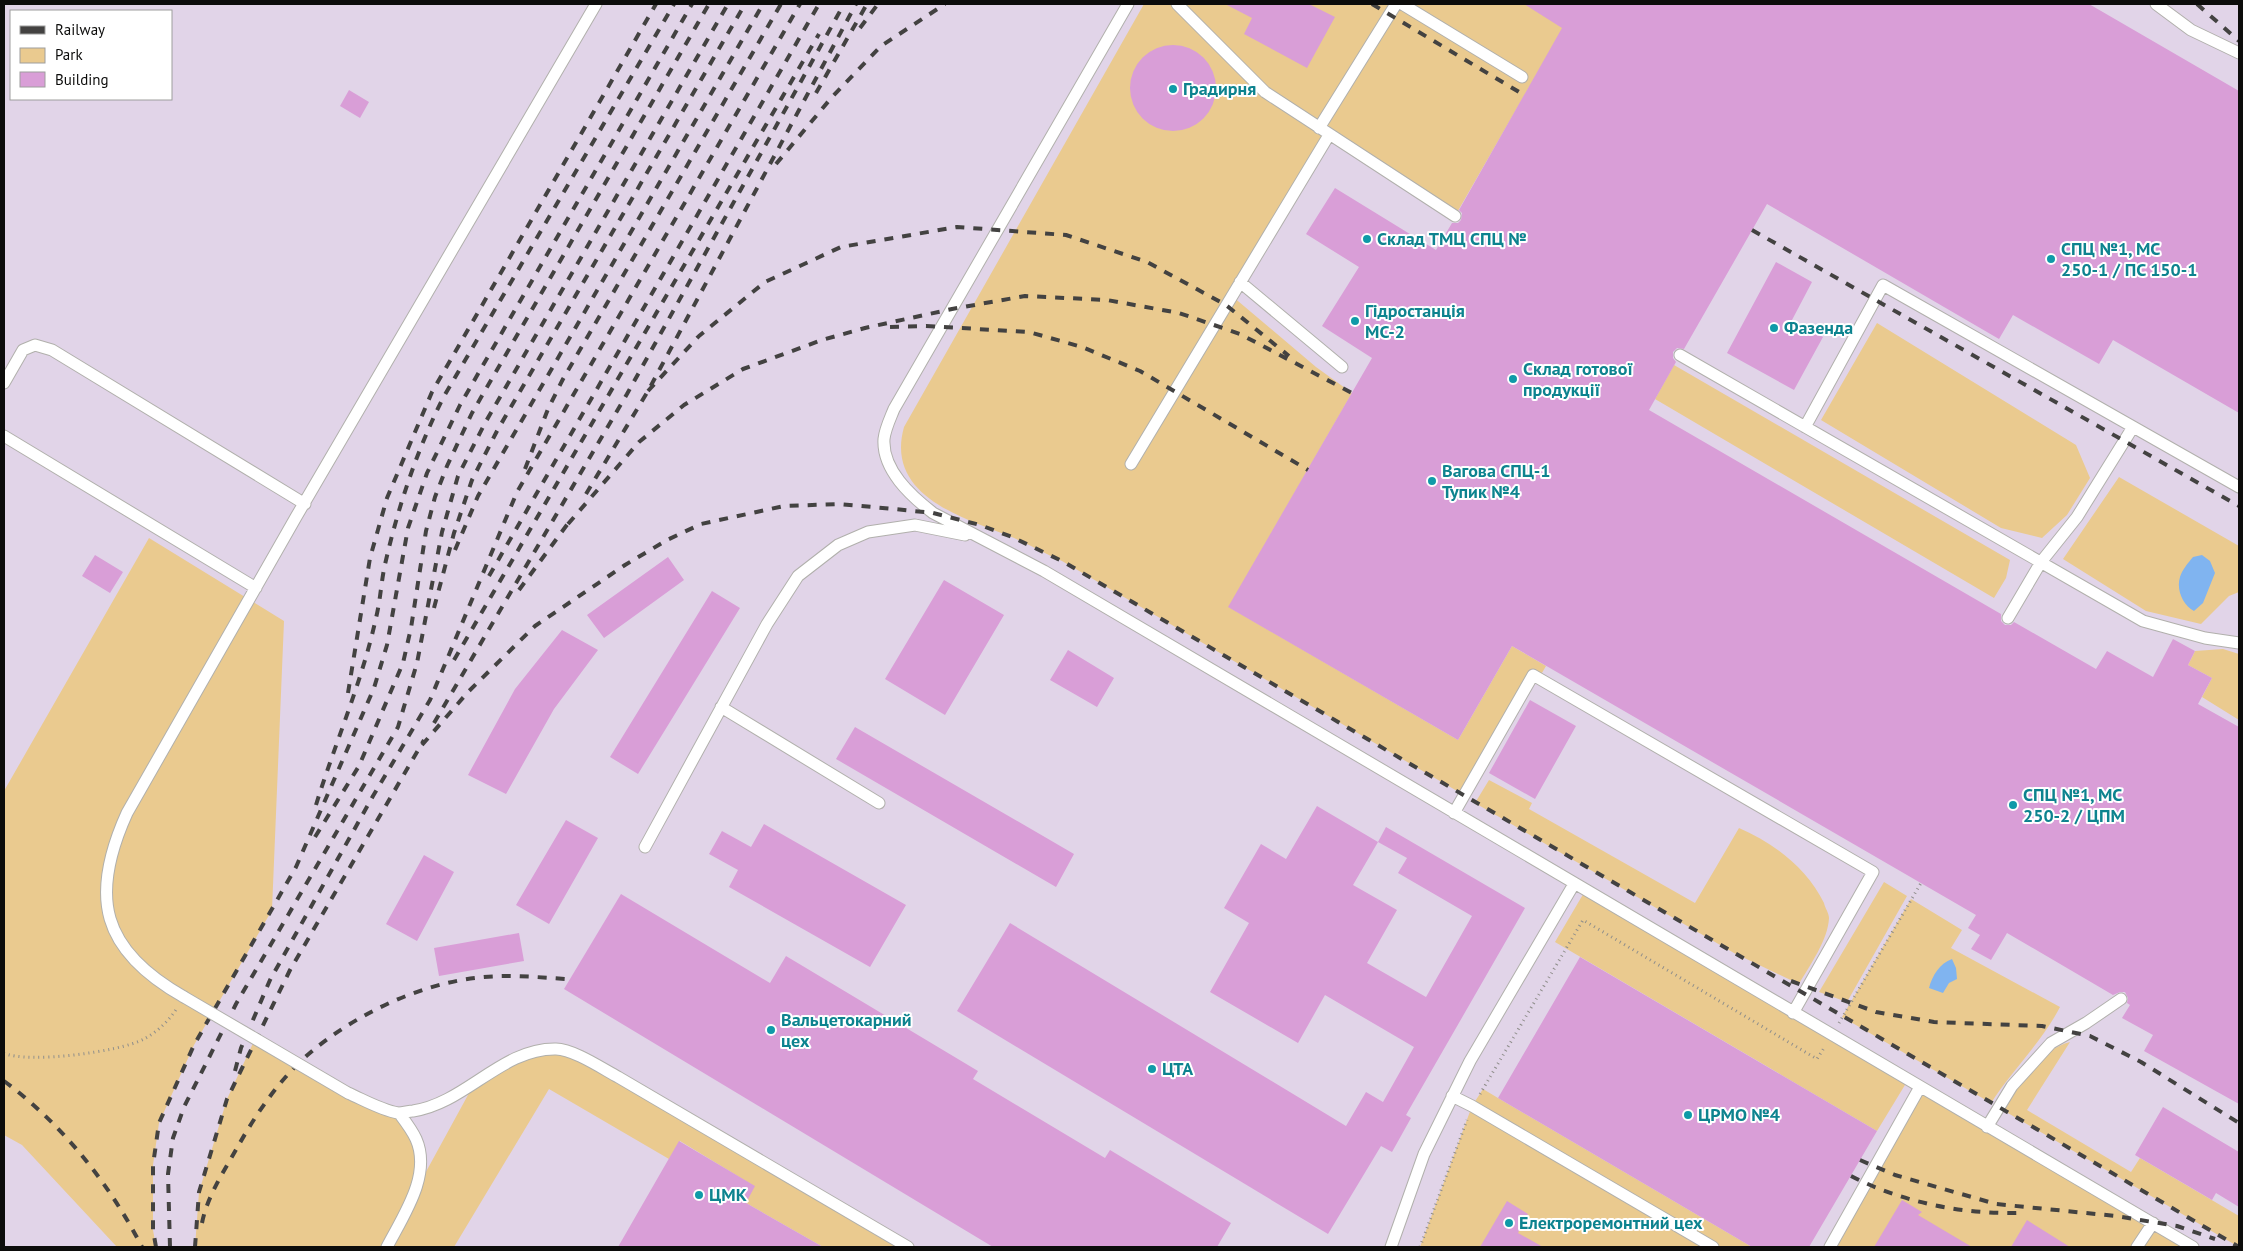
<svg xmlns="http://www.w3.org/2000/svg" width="2243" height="1251" font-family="'PT Sans',sans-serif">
<rect width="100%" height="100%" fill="#e5e3e0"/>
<!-- industrial -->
<path fill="#e1d4e8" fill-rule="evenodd" d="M 4,4 L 2239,4 L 2239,1247 L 4,1247 ZM 11,11 L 171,11 L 171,99 L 11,99 Z"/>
<!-- green -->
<path fill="#eaca8f" d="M 1144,4 L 1577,4 L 1455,216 L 1329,135 L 1232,296 L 1316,367 L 1352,393 L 1229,607 L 1458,740 L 1512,646 L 1546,666 L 1539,678 L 1534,675 L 1464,795 L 1062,561 C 1044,553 1027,543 1009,536 C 961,517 885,495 904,427 Z
M 1877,323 L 2076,445 L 2090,478 L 2067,515 L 2042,538 L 2001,528 L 1821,420 Z
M 1674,365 L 2010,560 L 2006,578 L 1994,598 L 1655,399 Z
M 2119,477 L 2239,546 L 2239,592 L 2229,596 L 2201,624 L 2146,611 L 2063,559 Z
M 149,538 L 284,621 L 272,910 L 194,1045 L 159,1123 L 153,1165 L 153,1230 L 156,1247 L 117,1247 L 22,1145 L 4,1135 L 4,791 Z
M 2223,649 L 2239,654 L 2239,720 L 2202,697 L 2212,678 L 2188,665 L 2195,651 Z
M 1489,780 L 1532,803 L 1529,809 L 1695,903 L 1739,828 C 1774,843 1807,868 1824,903 C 1825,908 1829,913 1829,918 C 1828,940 1810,965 1799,984 L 1734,953 L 1475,803 Z
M 1884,882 L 1907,896 L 1847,1002 L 1819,992 Z
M 1585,891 L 1908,1080 L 1877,1131 L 1555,942 Z
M 1911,899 L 1962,930 L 1951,948 L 2060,1007 C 2042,1042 2012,1070 1991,1103 L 1842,1017 Z
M 255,1039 L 348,1093 L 399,1113 L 417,1139 L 416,1190 L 474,1084 L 502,1067 L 557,1049 L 908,1247 L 823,1247 L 746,1203 L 754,1186 L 680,1141 L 669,1159 L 549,1089 L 454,1247 L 195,1247 L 199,1192 L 227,1099 Z
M 2070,1042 L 2027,1110 L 2131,1172 L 2140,1158 L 2239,1216 L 2239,1247 L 2001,1109 C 2016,1085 2041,1049 2070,1042 Z
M 1920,1087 L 2193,1247 L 1830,1247 Z
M 1483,1089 L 1498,1098 L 1752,1247 L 1420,1247 L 1472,1106 Z"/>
<!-- water -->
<path fill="#80b4f0" d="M 2202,555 L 2210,561 L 2215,573 L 2203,603 L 2194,611 C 2183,605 2176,590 2180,577 C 2182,570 2188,563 2193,557 Z
M 1952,959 L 1956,968 L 1957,979 L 1949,983 L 1943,993 L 1929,988 C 1932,976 1940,963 1952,959 Z"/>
<!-- building -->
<path fill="#d99ed7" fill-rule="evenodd" d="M 1225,4 L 1309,4 L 1335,17 L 1307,68 L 1244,34 L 1252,18 Z
M 1524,4 L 2089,4 L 2239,91 L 2239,413 L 2113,340 L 2099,364 L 2013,315 L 1999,339 L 1767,204 L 1684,349 L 1677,348 L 1673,352 L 1673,358 L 1676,362 L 1649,410 L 2001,614 L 2001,621 L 2005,625 L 2011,625 L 2014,622 L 2096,669 L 2107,651 L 2153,677 L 2173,639 L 2195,651 L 2188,665 L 2212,678 L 2198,704 L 2239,727 L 2239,1104 L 2144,1051 L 2153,1035 L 2122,1018 L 2130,1005 L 2127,1003 L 2128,998 L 2125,992 L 2120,992 L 2113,995 L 2007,933 L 1991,960 L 1971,949 L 1980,935 L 1968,928 L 1976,915 L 1512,646 L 1458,740 L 1228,607 L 1372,358 L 1322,326 L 1359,267 L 1306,234 L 1335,188 L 1436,250 L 1452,223 L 1458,223 L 1461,220 L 1462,213 L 1459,210 L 1562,28 Z
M1130 88a43 43 0 1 1 86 0a43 43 0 1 1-86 0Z
M 349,90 L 369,102 L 360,118 L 340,106 Z
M 1776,262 L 1812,282 L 1792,320 L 1823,337 L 1794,390 L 1727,353 Z
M 95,555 L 123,572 L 110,593 L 82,576 Z
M 668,557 L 684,580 L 604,638 L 587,615 Z
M 944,580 L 1004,615 L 945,715 L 885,679 Z
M 712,591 L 740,608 L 638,774 L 610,757 Z
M 562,630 L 598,650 L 554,709 L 506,794 L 468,775 L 515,689 Z
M 1068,650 L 1114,678 L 1097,707 L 1050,680 Z
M 1530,700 L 1576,726 L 1535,799 L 1489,773 Z
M 855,727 L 1074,854 L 1056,887 L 836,759 Z
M 1317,806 L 1378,842 L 1386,827 L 1525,908 L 1406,1115 L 1411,1118 L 1392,1152 L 1381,1146 L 1328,1234 L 957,1011 L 1010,923 L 1346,1126 L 1366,1092 L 1383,1102 L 1414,1047 L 1325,995 L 1298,1043 L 1210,992 L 1249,923 L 1224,908 L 1261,844 L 1286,859 ZM 1378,842 L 1407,858 L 1398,873 L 1472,916 L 1426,997 L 1367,963 L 1397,910 L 1353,885 Z
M 566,820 L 598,838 L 549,924 L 516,905 Z
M 764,824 L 906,905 L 870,967 L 729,887 L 738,870 L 709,854 L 722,831 L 751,847 Z
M 424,855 L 454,872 L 417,941 L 386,924 Z
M 621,894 L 770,983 L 786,956 L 978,1071 L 973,1079 L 1105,1158 L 1110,1150 L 1231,1223 L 1217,1247 L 993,1247 L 564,989 Z
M 519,933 L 524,961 L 439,976 L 434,948 Z
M 1580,957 L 1877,1131 L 1809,1247 L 1752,1247 L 1498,1098 Z
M 2163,1107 L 2239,1152 L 2239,1207 L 2216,1193 L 2212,1200 L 2135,1155 Z
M 679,1141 L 755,1186 L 746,1203 L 823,1247 L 618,1247 Z
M 1902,1200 L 1922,1212 L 1918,1215 L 1972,1247 L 1874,1247 Z
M 1507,1201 L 1528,1214 L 1518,1233 L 1543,1247 L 1480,1247 Z
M 2027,1220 L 2070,1247 L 2011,1247 Z"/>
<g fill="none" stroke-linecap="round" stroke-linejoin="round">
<defs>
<path id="lane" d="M 1128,4 L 894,409 C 890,419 885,429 884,439 C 882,470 911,496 933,513 L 1044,571 L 2193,1247
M 1177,4 L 1265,92 L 1455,216
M 1402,4 L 1522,77
M 2156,4 L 2191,30 L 2239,53
M 1319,128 L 1396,4
M 1240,282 L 1342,367
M 1680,355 L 2143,621 L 2205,638 L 2239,643
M 4,383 L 23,350 L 35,345 L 52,350 L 305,504
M 1805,427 L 1883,285 L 2239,487
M 4,436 L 256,588
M 1131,464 L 1329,135
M 2008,618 L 2041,562 L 2077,517 L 2133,427
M 721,707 L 879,803
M 1454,813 L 1533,675 L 1873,872 L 1793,1013
M 645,847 L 767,624 L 798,576 L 838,545 L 868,532 L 915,525 L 965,535
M 184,997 C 101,950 89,897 127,813 L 296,517 L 596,4
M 348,1093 C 364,1100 381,1110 398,1113 C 403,1113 409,1111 413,1111 C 466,1103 502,1048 556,1049 C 573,1049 603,1069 618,1077 L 908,1247
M 1452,1096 L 1472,1106 L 1713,1247
M 1987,1127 L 2012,1086 L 2051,1043 L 2086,1023 L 2121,999
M 387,1247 C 403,1216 432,1175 416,1139 C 412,1130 405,1121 399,1113
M 1391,1247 L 1424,1154 L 1470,1061 L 1574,884
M 1830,1247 L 1920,1087
M 2137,1247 L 2153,1223"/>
</defs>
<!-- lane casing -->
<use href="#lane" stroke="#b1b0ac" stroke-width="13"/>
<!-- path -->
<path stroke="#8f8e8b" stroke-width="3" stroke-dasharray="1 4" stroke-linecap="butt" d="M 1839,1023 L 1921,883
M 4,1053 C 27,1064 120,1052 144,1039 C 157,1032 169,1021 177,1008
M 1480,1094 L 1583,920 L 1817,1059 L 1824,1048
M 1420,1247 L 1467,1120"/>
<!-- lane -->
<use href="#lane" stroke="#fff" stroke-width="11"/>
<!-- rail -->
<path stroke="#434241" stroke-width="4" stroke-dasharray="9 9" stroke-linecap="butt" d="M 1372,4 L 1524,95
M 2197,4 L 2239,41
M 860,28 L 878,4
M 816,93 L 867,4
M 776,164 L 832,97 L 881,46 L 945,4
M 1752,230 L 2239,506
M 890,327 L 926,326 L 1029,332 L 1082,347 L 1140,371 L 1308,470
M 648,391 L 699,336 L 765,282 L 841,247 L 957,227 L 1066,235 L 1147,262 L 1226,305 L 1289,356
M 525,469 L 548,409 L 563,379 L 781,4
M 586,494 L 648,391 L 856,4
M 568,524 L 639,442 L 684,405 L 743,369 L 822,340 L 865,328 L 952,309 L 1025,296 L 1107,300 L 1179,313 L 1240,334 L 1352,393
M 455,550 L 478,496 L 763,4
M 489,576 L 819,4
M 519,590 L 572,518
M 434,608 L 454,533 L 472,480 L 497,431 L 745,4
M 454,660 L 819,34
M 348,693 L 370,558 L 387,498 L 432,392 L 656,4
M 434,723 L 627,394 L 844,4
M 422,745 L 468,692 L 535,626 L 625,565 L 667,540 L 701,524 L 784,506 L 839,504 L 894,509 L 933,513 L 980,525 L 1012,537 L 1062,561 L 2239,1247
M 316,805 C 335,743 362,682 376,618 C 380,602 381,585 384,569 C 397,510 416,452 443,398 L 674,4
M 315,837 L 359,766 L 403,663 L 411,628 L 426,531 L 435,497 L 447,466 L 472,413 L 709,4
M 1791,981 L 1876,1012 L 1934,1022 L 2042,1026 L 2090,1036 L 2141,1062 L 2239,1123
M 235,1071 L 241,1048 L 270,980 L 373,796 L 430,700 L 517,492 L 800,4
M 4,1081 C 62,1124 109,1183 142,1247
M 1860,1160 L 1895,1175 L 1996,1204 L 2116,1216 L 2177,1226 L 2215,1239
M 1851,1176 C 1901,1202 1961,1214 2017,1213
M 202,1223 C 207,1197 224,1171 237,1148 C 256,1114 280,1078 311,1052 C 355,1015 417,985 475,978 C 505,974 535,977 565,979
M 156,1247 L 153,1230 L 153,1165 L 159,1123 L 194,1045 L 296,867 L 374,688 L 387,645 L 408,528 L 427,473 L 460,405 L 692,4
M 170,1247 L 168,1174 L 173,1138 L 184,1107 L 236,1004 L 398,727 L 417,663 L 442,532 L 458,476 L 485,423 L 728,4
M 195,1247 L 199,1192 L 227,1099 L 290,970 L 424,740"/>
<defs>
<path id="lane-bridge" d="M 184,997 L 348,1093"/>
</defs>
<!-- lane-bridge casing -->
<use href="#lane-bridge" stroke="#b1b0ac" stroke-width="13" stroke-linecap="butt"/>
<!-- lane-bridge -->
<use href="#lane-bridge" stroke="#fff" stroke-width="11"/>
</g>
<!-- markers -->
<g fill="#0f9aa8" stroke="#fff" stroke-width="2">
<circle cx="1173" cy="89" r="5"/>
<circle cx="1367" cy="239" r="5"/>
<circle cx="2051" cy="259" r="5"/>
<circle cx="1355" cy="321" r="5"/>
<circle cx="1774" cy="328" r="5"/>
<circle cx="1513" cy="379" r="5"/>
<circle cx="1432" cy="481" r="5"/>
<circle cx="2013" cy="805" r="5"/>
<circle cx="771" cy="1030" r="5"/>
<circle cx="1152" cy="1069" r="5"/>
<circle cx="1688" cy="1115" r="5"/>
<circle cx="699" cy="1195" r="5"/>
<circle cx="1509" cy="1223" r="5"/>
</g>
<g text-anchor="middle" stroke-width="4" stroke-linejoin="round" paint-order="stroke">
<!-- culture labels -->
<g font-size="18" font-weight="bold" fill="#0d838f" stroke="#fff" text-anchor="start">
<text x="1183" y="95">Градирня</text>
<text x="1377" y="245">Склад ТМЦ СПЦ №</text>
<text x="2061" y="255">СПЦ №1, МС<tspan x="2061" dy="21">250-1 / ПС 150-1</tspan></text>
<text x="1365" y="317">Гідростанція<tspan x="1365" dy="21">МС-2</tspan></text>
<text x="1784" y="334">Фазенда</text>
<text x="1523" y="375">Склад готової<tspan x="1523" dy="21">продукції</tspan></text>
<text x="1442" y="477">Вагова СПЦ-1<tspan x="1442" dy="21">Тупик №4</tspan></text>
<text x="2023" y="801">СПЦ №1, МС<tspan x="2023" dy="21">250-2 / ЦПМ</tspan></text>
<text x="781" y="1026">Вальцетокарний<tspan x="781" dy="21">цех</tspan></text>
<text x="1162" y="1075">ЦТА</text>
<text x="1698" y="1121">ЦРМО №4</text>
<text x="709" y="1201">ЦМК</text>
<text x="1519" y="1229">Електроремонтний цех</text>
</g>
</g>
<!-- border -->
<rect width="2243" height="1251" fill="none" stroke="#0c0c0b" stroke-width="10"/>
<!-- legend -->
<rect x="10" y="10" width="162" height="90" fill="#ffffff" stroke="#9e9e9d"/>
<rect x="20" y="26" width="25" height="8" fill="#434241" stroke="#9e9e9d"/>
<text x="55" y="35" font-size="15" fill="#0c0c0b">Railway</text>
<rect x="20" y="48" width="25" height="15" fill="#eaca8f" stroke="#9e9e9d"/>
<text x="55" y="60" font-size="15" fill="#0c0c0b">Park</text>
<rect x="20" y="72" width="25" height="15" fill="#d99ed7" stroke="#9e9e9d"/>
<text x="55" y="85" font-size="15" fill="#0c0c0b">Building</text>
</svg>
